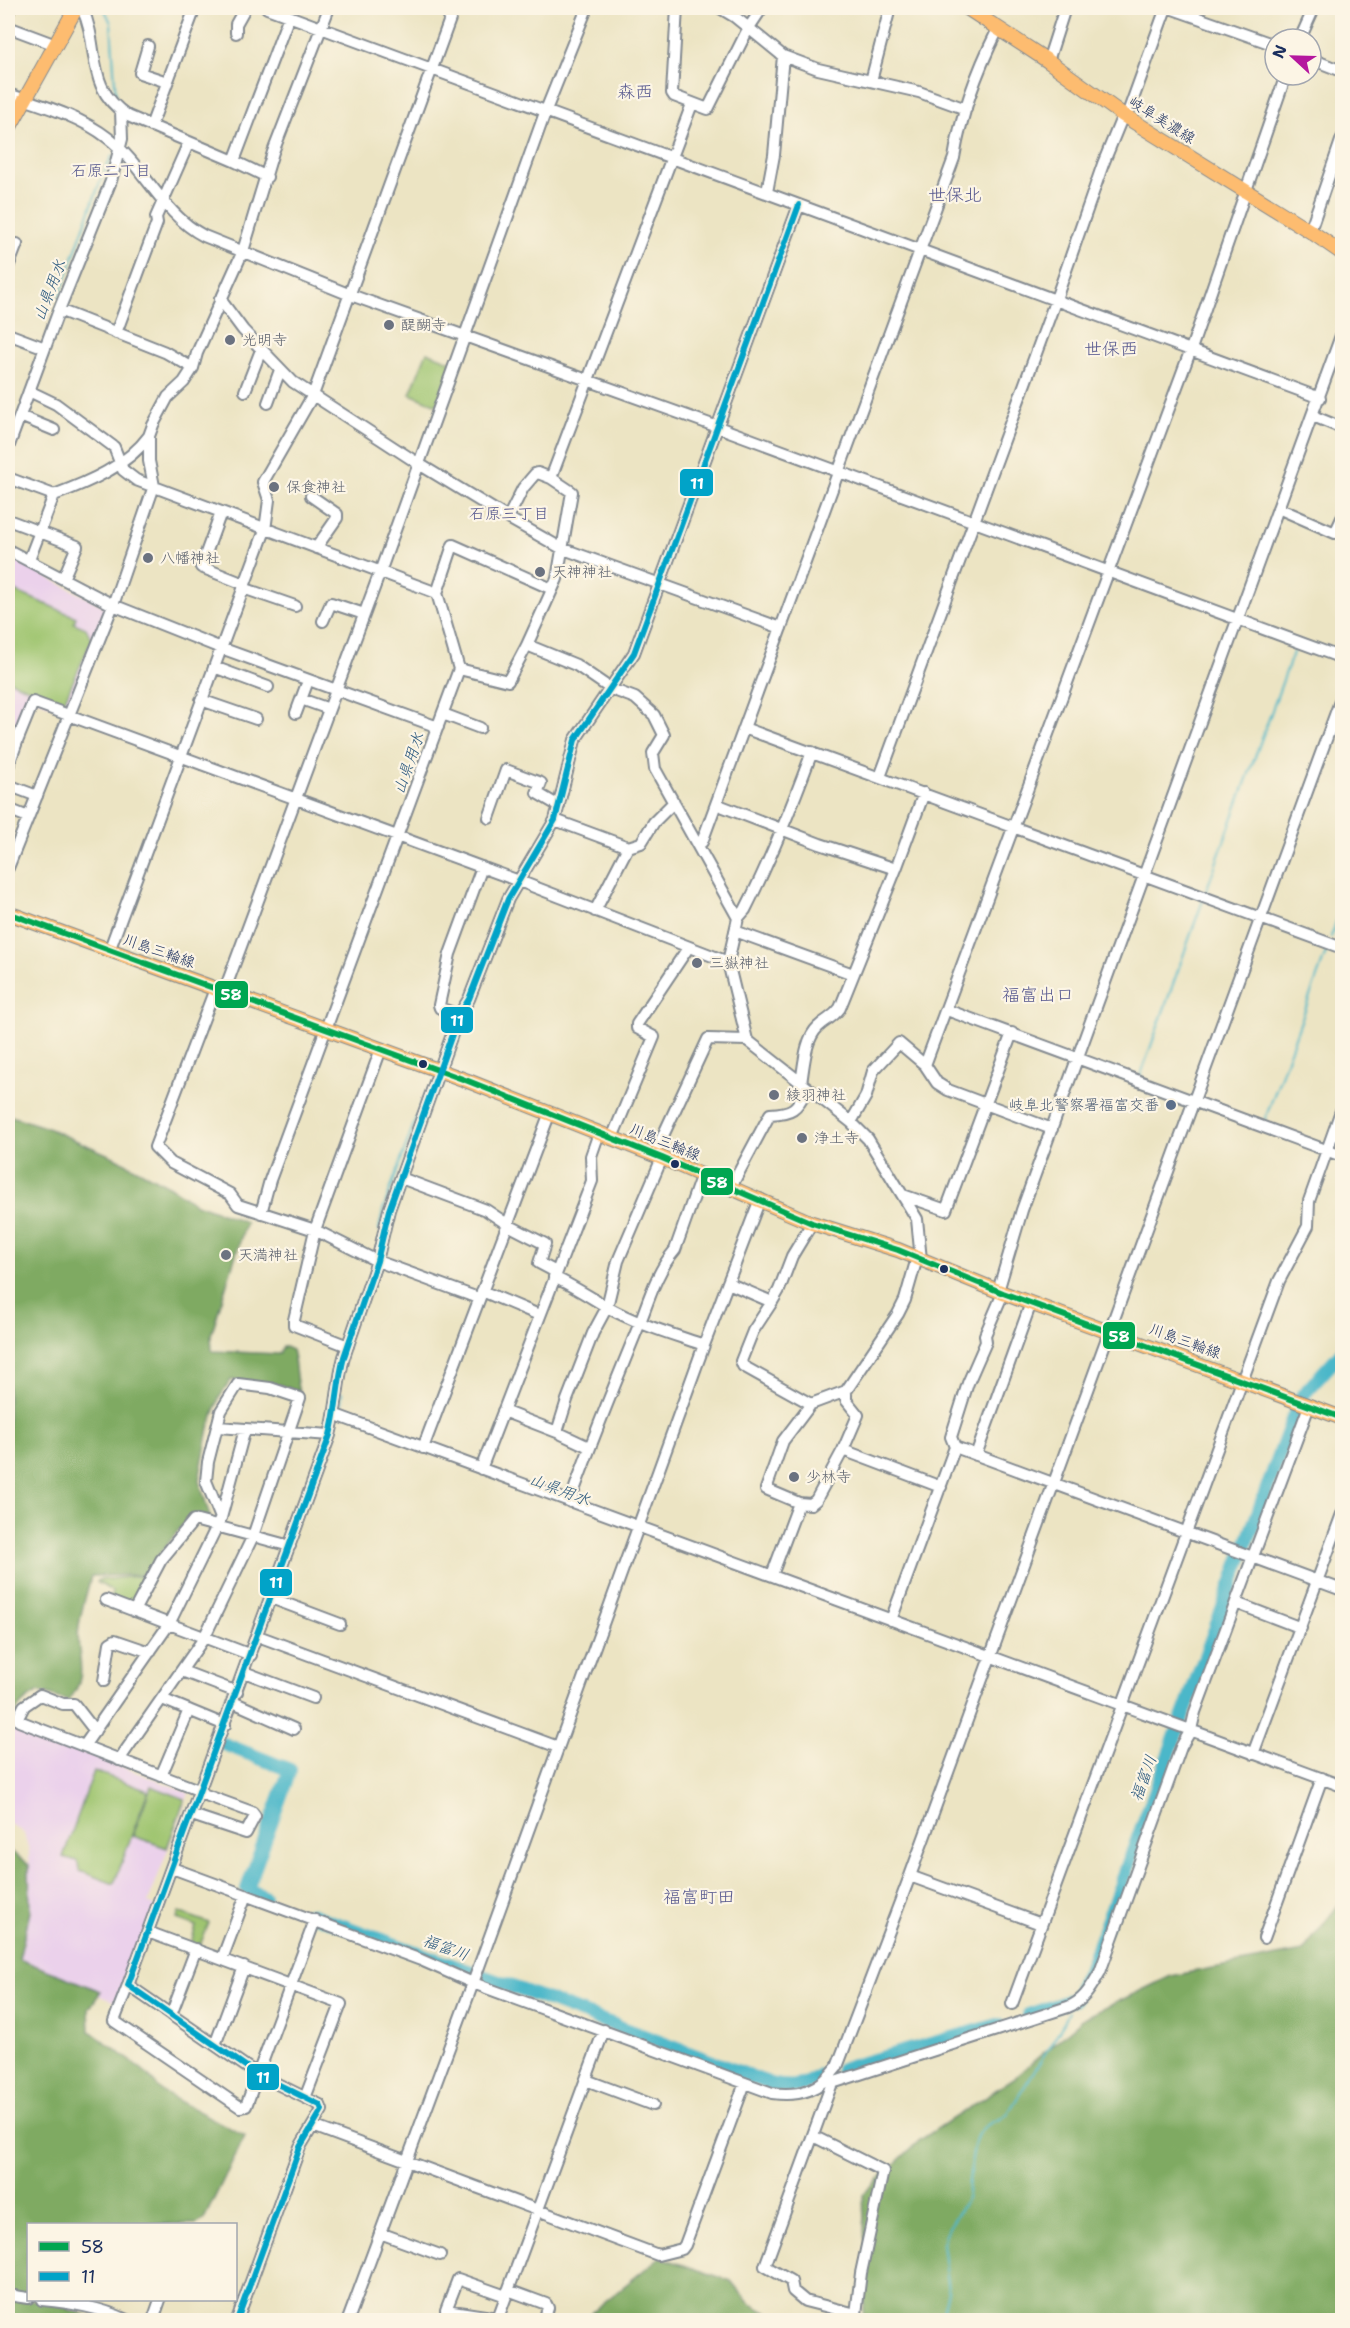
<svg xmlns="http://www.w3.org/2000/svg" width="1350" height="2328" font-family="'Shantell Sans','Klee One',sans-serif">
<rect width="100%" height="100%" fill="#fcf5e5"/>
<filter id="ink" filterUnits="userSpaceOnUse"><feTurbulence type="fractalNoise" baseFrequency=".0167" numOctaves="2"/><feDisplacementMap in="SourceGraphic" scale="12" xChannelSelector="R" yChannelSelector="G"/><feConvolveMatrix kernelMatrix="1 2 1 2 8 2 1 2 1" color-interpolation-filters="sRGB"/></filter>
<filter id="wash" filterUnits="userSpaceOnUse"><feTurbulence type="fractalNoise" baseFrequency=".008" numOctaves="4" result="noise"/><feDisplacementMap in="SourceGraphic" scale="24" xChannelSelector="R" yChannelSelector="G"/><feGaussianBlur stdDeviation="1.35" result="paint"/><feColorMatrix in="noise" values="0 0 0 0 0 0 0 0 0 0 0 0 0 0 0 0 0 1.4 0 .05"/><feComposite in="paint" operator="in"/></filter>
<g filter="url(#wash)">
<rect width="100%" height="100%" fill="#ece4c3"/>
<!-- built -->
<path fill="#ebd1eb" d="M 8,557 L 109,609 L 69,704 L 64,710 L 31,698 L 17,733 L 8,732 Z
M 11,1724 L 189,1793 L 148,1903 L 155,1906 L 117,2003 L 99,1995 L 101,1991 L 19,1959 L 30,1912 L 29,1850 L 24,1833 L 8,1822 L 8,1735 Z"/>
<!-- green -->
<path fill="#9fc570" stroke="#5d7a67" stroke-width="1.5" d="M 427,352 L 452,362 L 437,405 L 410,394 Z
M 10,589 L 76,617 L 74,623 L 86,628 L 92,640 L 63,704 L 8,680 L 8,594 Z
M 138,1576 L 146,1579 L 133,1607 L 111,1599 L 112,1591 L 97,1582 L 99,1580 Z
M 94,1771 L 148,1791 L 114,1884 L 80,1871 L 77,1861 L 63,1857 Z
M 151,1786 L 185,1799 L 167,1848 L 133,1836 Z
M 179,1912 L 209,1923 L 198,1950 L 190,1946 L 196,1926 L 177,1919 Z"/>
<!-- forest -->
<path fill="#7faa62" stroke="#4d6c60" stroke-width="1.5" d="M 8,1115 L 45,1127 L 114,1157 L 165,1184 L 196,1204 L 246,1222 L 211,1335 L 212,1351 L 279,1354 L 283,1346 L 292,1350 C 296,1364 295,1378 299,1392 L 281,1385 L 231,1380 L 219,1398 L 209,1428 L 199,1480 L 211,1520 L 189,1517 L 157,1557 L 149,1575 L 91,1576 C 87,1593 81,1610 79,1626 C 74,1655 92,1674 68,1701 L 39,1692 C 16,1704 15,1712 8,1735 Z
M 8,1849 L 29,1865 L 30,1912 L 19,1959 L 101,1991 L 89,2009 L 90,2031 L 143,2070 L 164,2093 L 245,2136 L 204,2219 L 197,2224 L 28,2224 L 28,2300 L 73,2300 L 67,2309 L 102,2320 L 8,2320 Z
M 1342,1900 L 1342,2320 L 863,2320 L 866,2277 L 863,2194 L 920,2140 L 1014,2078 L 1084,2018 L 1171,1976 L 1303,1951 Z
M 660,2257 L 731,2281 L 749,2303 L 781,2320 L 587,2320 L 592,2312 Z"/>
<g fill="none" stroke-linecap="round" stroke-linejoin="round">
<!-- stream -->
<path stroke="#4cb7c9" stroke-width="2" d="M 104,8 L 111,23 L 116,99
M 59,297 L 101,179 L 112,156
M 1206,891 L 1294,650
M 1331,937 L 1342,905
M 1140,1077 L 1203,900
M 1264,1122 L 1328,947
M 379,1230 L 383,1210 L 425,1093
M 344,1340 L 353,1314
M 331,1399 L 332,1377 L 341,1350
M 340,1413 L 342,1393
M 941,2320 L 948,2291 L 942,2243 C 946,2226 961,2214 966,2198 C 970,2183 972,2144 978,2134 C 984,2123 1000,2121 1008,2113 L 1064,2023 L 1069,2012"/>
<!-- river -->
<path stroke="#4cb7c9" stroke-width="14" d="M 224,1744 L 290,1770 L 247,1889 L 264,1897
M 310,1914 L 532,1994 L 771,2084 C 790,2089 804,2087 820,2075
M 1028,2015 L 1074,1999 L 1091,1965 L 1294,1415 L 1302,1396 L 1342,1352
M 842,2069 L 998,2025"/>
</g>
</g>
<g filter="url(#ink)">
<g fill="none" stroke-linecap="round" stroke-linejoin="round">
<defs>
<path id="minor" d="M 82,8 C 101,48 84,87 128,116 L 234,161 L 267,177
M 267,8 L 1320,398
M 677,8 L 672,93 L 674,96 L 708,109 L 748,29 L 762,8
M 720,8 L 735,17 L 783,56 L 818,69 L 919,92 L 966,109
M 1170,8 L 1275,45
M 8,14 L 10,8
M 8,27 L 56,45
M 236,33 L 236,24 L 245,8
M 1300,39 L 1314,8
M 148,46 L 140,73 L 167,82
M 1311,59 L 1342,71
M 1048,61 L 1065,8
M 871,81 L 890,8
M 8,94 C 41,105 80,116 108,138 C 144,166 163,215 204,236 L 348,294 L 718,427 L 1342,658
M 151,126 L 195,8
M 234,161 L 289,16
M 767,192 L 774,155 L 783,56
M 1310,231 L 1342,138
M 8,267 L 17,244
M 220,299 L 243,330 L 293,382 L 419,464 L 508,518 L 561,548 L 781,628
M 59,310 L 165,352 L 193,368
M 116,333 L 157,223 L 156,217 L 189,142
M 8,334 L 45,348
M 29,391 L 56,404 L 114,447 L 123,470 L 136,480 L 437,593 L 459,669 L 270,1180 L 261,1213
M 245,391 L 261,350
M 268,403 L 280,370
M 20,416 L 54,430
M 1313,416 L 1342,428
M 8,448 L 59,310 L 111,181 L 122,139 L 121,111
M 8,478 L 54,495
M 551,478 L 692,104
M 311,496 L 337,514 L 337,518 L 316,548
M 1278,508 L 1335,533 L 1342,518
M 221,512 L 201,567 L 244,584
M 508,518 L 523,488 L 535,474 L 538,473 L 551,478 L 572,492 L 557,579 L 527,645 L 576,665 L 611,689 L 635,698 L 654,715 L 664,735 L 653,753 L 655,769 L 738,918
M 8,520 L 77,546 L 63,579
M 8,550 L 113,605 L 221,648 L 438,727
M 29,560 L 54,495 C 89,482 127,466 149,436
M 243,588 L 295,606
M 437,593 L 453,545 L 552,589
M 323,621 L 331,603 L 364,614
M 214,667 L 268,687
M 459,669 L 508,681 L 527,645
M 301,699 L 329,709
M 201,700 L 256,719
M 296,713 L 306,686
M 443,714 L 480,728
M 744,728 L 1342,948
M 8,735 L 18,739 L 33,702 L 519,881 L 728,962
M 812,752 C 792,806 771,859 745,910 L 738,918 L 728,962 L 747,1040 L 851,1122 L 868,1139 L 917,1219 L 921,1260
M 8,767 L 18,739
M 880,777 L 1056,299 L 1103,164 L 1123,115 L 1129,110 L 1166,8
M 8,785 L 37,796
M 716,804 L 820,844 L 896,869
M 8,809 L 28,817
M 489,818 L 506,770 L 541,783 L 537,793 L 559,806
M 555,820 L 628,847
M 698,845 L 702,842 L 954,158 C 961,114 978,69 998,29
M 8,868 L 113,605 L 154,486 L 149,461 L 149,436 L 153,425 L 168,397 L 184,382 L 193,368 L 197,353 L 243,251 L 273,152 L 329,8
M 595,911 L 628,847 L 641,843 L 654,822 L 674,802
M 735,931 L 853,974
M 109,951 L 265,530 L 269,500 L 263,482 L 313,395 L 454,8
M 215,989 L 155,1147 L 171,1163 L 230,1194 L 238,1205 L 315,1230 L 377,1261 L 478,1298
M 224,992 L 380,572 L 546,110 L 587,8
M 947,1010 L 1342,1156
M 459,1015 L 440,1008 L 439,1005 L 450,954 L 482,867
M 925,1065 L 1191,349 L 1286,75
M 801,1083 C 804,1066 805,1039 818,1027 C 827,1018 832,1019 840,1008 L 896,869 L 924,793
M 851,1122 L 866,1096 L 873,1071 L 899,1043 L 925,1065 L 937,1083 L 948,1090 L 1052,1129
M 612,1138 L 654,1037 L 637,1028 L 637,1024 L 688,948
M 654,1155 L 708,1039 L 747,1040
M 401,1178 L 486,1210 L 510,1226 L 545,1244 L 539,1263 L 556,1272
M 731,1187 L 770,1114 C 795,1113 796,1108 808,1088
M 903,1195 L 946,1210 L 1012,1033
M 554,1277 C 573,1286 590,1297 607,1307 C 637,1324 672,1334 704,1345
M 728,1283 L 772,1302 L 779,1290 L 792,1256 L 812,1223
M 482,1291 L 539,1315
M 998,1291 L 1022,1210 L 1342,333
M 772,1302 L 753,1331 L 741,1361 L 743,1366 L 811,1404 L 846,1391 L 898,1314 L 905,1300 L 917,1258
M 348,1346 L 294,1325 L 294,1320 L 315,1230 L 381,1049
M 503,1411 L 557,1432
M 336,1415 L 1342,1786
M 218,1427 L 330,1435
M 589,1447 L 557,1432 L 567,1400 L 593,1333 L 607,1307 L 618,1261 L 662,1158
M 955,1447 L 1342,1590
M 423,1448 L 549,1115
M 843,1450 L 941,1487
M 976,1455 L 1031,1303
M 481,1469 L 592,1181 L 591,1156 L 599,1133
M 570,1502 C 590,1444 614,1387 637,1330 C 648,1303 656,1272 675,1250 L 702,1174
M 799,1503 L 766,1489 L 783,1441 L 811,1404
M 772,1575 L 799,1503 L 811,1504 L 816,1500 L 843,1450 L 858,1415 L 846,1400 L 846,1391
M 271,1598 L 340,1624
M 106,1600 L 251,1655
M 1236,1603 L 1301,1628
M 134,1611 L 161,1560 L 194,1520 L 290,1546
M 891,1620 L 955,1447 L 951,1437 L 968,1383 L 986,1342 L 985,1335 L 1003,1293
M 258,1636 L 558,1747
M 182,1671 L 237,1692
M 244,1672 L 313,1698
M 104,1681 L 110,1643 L 115,1640 L 150,1652
M 162,1699 L 225,1725
M 233,1702 L 294,1729
M 95,1731 L 74,1704 L 63,1704 L 40,1695 L 24,1706 L 18,1718 L 19,1721 L 201,1791
M 84,1746 L 169,1624 L 221,1518 L 245,1429
M 1253,1754 L 1342,1514
M 119,1760 L 204,1638 L 253,1536 L 300,1398 L 270,1388 L 238,1384 L 221,1411 L 208,1462 L 206,1481 L 221,1518
M 161,1776 L 189,1710
M 192,1815 L 246,1833 L 255,1816 L 252,1812 L 200,1793
M 172,1868 L 421,1960 L 473,1983 L 704,1345 L 760,1199
M 910,1876 L 1041,1924
M 148,1932 L 341,2004 L 305,2098
M 1264,1938 L 1322,1778
M 222,1959 L 246,1895
M 128,1985 L 114,2021 L 240,2107 L 246,2106 L 315,1920
M 1012,2004 L 1279,1281 L 1308,1226 L 1309,1201 L 1342,1108
M 171,2015 L 196,1949
M 215,2045 L 244,1967
M 829,2078 L 832,2083 L 1068,2007 C 1085,2000 1091,1987 1100,1972 L 1181,1747 L 1191,1730 L 1195,1712 L 1309,1406
M 586,2080 L 653,2105
M 832,2083 L 765,2266 L 791,2281 L 793,2291 L 805,2301 L 856,2314 L 859,2320
M 313,2126 L 658,2255 L 682,2249 L 685,2245 L 745,2083
M 813,2136 L 883,2171 L 861,2273 L 856,2314
M 380,2233 L 440,2255
M 508,2290 L 546,2304 L 548,2308 L 544,2320
M 8,2295 L 28,2298
M 506,2296 L 458,2279 L 446,2310 L 498,2318 C 533,2222 569,2126 604,2030
M 42,2300 C 72,2303 99,2307 127,2320
M 153,2320 L 160,2300
M 237,2320 L 300,2147 L 322,2110 L 320,2105 L 257,2074 L 128,1985 L 330,1435 C 337,1409 337,1383 344,1357 L 377,1261 L 389,1210 L 459,1015 L 469,999 L 508,899 L 555,820 L 575,740 L 634,653 L 799,205
M 348,2320 L 473,1983 L 772,2093 C 800,2097 820,2090 837,2067 L 910,1876 L 1342,696"/>
<path id="major" d="M 967,8 L 1048,61 L 1123,115 L 1310,231 L 1342,253
M 8,130 L 76,8
M 8,913 L 468,1081 L 662,1158 L 812,1223 L 898,1250 L 1003,1293 L 1342,1418"/>
</defs>
<!-- minor casing -->
<use href="#minor" stroke="#848a90" stroke-width="14"/>
<!-- major casing -->
<use href="#major" stroke="#848a90" stroke-width="16"/>
<!-- minor -->
<use href="#minor" stroke="#fff" stroke-width="10"/>
<!-- major -->
<use href="#major" stroke="#fdbc6f" stroke-width="14"/>
<defs>
<path id="bus-1" d="M 8,913 L 468,1081 L 662,1158 L 812,1223 L 898,1250 L 1003,1293 L 1342,1418"/>
<path id="bus-2" d="M 237,2320 L 300,2147 L 322,2110 L 320,2105 L 257,2074 L 128,1985 L 330,1435 C 337,1409 337,1383 344,1357 L 377,1261 L 389,1210 L 459,1015 L 469,999 L 508,899 L 555,820 L 575,740 L 634,653 L 799,205"/>
</defs>
<!-- bus-1 casing -->
<use href="#bus-1" stroke="#fcf5e5" stroke-width="10"/>
<!-- bus-2 casing -->
<use href="#bus-2" stroke="#fcf5e5" stroke-width="10"/>
<!-- bus-1 -->
<use href="#bus-1" stroke="#00a651" stroke-width="6"/>
<!-- bus-2 -->
<use href="#bus-2" stroke="#01a3c8" stroke-width="6"/>
</g>
</g>
<!-- markers -->
<g fill="#6b7280" stroke="#fcf5e5" stroke-width="2">
<circle cx="389" cy="325" r="6"/>
<circle cx="230" cy="340" r="6"/>
<circle cx="274" cy="487" r="6"/>
<circle cx="148" cy="558" r="6"/>
<circle cx="540" cy="572" r="6"/>
<circle cx="697" cy="963" r="6"/>
<circle cx="774" cy="1095" r="6"/>
<circle cx="802" cy="1138" r="6"/>
<circle cx="226" cy="1255" r="6"/>
<circle cx="794" cy="1477" r="6"/>
</g>
<g fill="#1b2f5e" stroke="#fcf5e5" stroke-width="2">
<circle cx="423" cy="1064" r="5"/>
<circle cx="675" cy="1164" r="5"/>
<circle cx="944" cy="1269" r="5"/>
</g>
<circle fill="#5c6f8a" stroke="#fcf5e5" stroke-width="2" cx="1171" cy="1105" r="6"/>
<g text-anchor="middle" stroke-width="4.5" stroke-linejoin="round" paint-order="stroke">
<!-- street labels -->
<g font-size="15" fill="#1b2f5e" stroke="#fcf5e5">
<text transform="translate(1162 120) rotate(32)" y="5">岐阜美濃線</text>
<text transform="translate(159 951) rotate(19)" y="5">川島三輪線</text>
<text transform="translate(665 1142) rotate(22)" y="5">川島三輪線</text>
<text transform="translate(1185 1341) rotate(20)" y="5">川島三輪線</text>
</g>
<!-- worship labels -->
<g font-size="15" fill="#5b616d" stroke="#fcf5e5" text-anchor="start">
<text x="401" y="330">醍醐寺</text>
<text x="242" y="345">光明寺</text>
<text x="286" y="492">保食神社</text>
<text x="160" y="563">八幡神社</text>
<text x="552" y="577">天神神社</text>
<text x="709" y="968">三嶽神社</text>
<text x="786" y="1100">綾羽神社</text>
<text x="814" y="1143">浄土寺</text>
<text x="238" y="1260">天満神社</text>
<text x="806" y="1482">少林寺</text>
</g>
<!-- service labels -->
<g font-size="15" fill="#4e5e75" stroke="#fcf5e5" text-anchor="end">
<text x="1159" y="1110">岐阜北警察署福富交番</text>
</g>
<!-- neighbourhood labels -->
<g font-size="16" fill="#55578e" stroke="#fcf5e5">
<text x="111" y="176">石原二丁目</text>
<text x="509" y="519">石原三丁目</text>
</g>
<!-- water labels -->
<g font-size="16" font-style="italic" fill="#2a587e" stroke="#fcf5e5">
<text transform="translate(49 290) rotate(-69)" y="6">山県用水</text>
<text transform="translate(408 763) rotate(-71)" y="6">山県用水</text>
<text transform="translate(560 1489) rotate(21)" y="6">山県用水</text>
<text transform="translate(1143 1778) rotate(-70)" y="6">福富川</text>
<text transform="translate(446 1947) rotate(20)" y="6">福富川</text>
</g>
<!-- quarter labels -->
<g font-size="18" fill="#55578e" stroke="#fcf5e5">
<text x="635" y="98">森西</text>
<text x="955" y="201">世保北</text>
<text x="1111" y="355">世保西</text>
<text x="1038" y="1001">福富出口</text>
<text x="699" y="1903">福富町田</text>
</g>
</g>
<g stroke="#fcf5e5" stroke-width="2">
<rect x="679" y="468" width="35" height="29" rx="6" fill="#01a3c8"/>
<rect x="214" y="980" width="35" height="29" rx="6" fill="#00a651"/>
<rect x="440" y="1006" width="34" height="28" rx="6" fill="#01a3c8"/>
<rect x="700" y="1167" width="34" height="29" rx="6" fill="#00a651"/>
<rect x="1102" y="1321" width="34" height="29" rx="6" fill="#00a651"/>
<rect x="259" y="1568" width="34" height="29" rx="6" fill="#01a3c8"/>
<rect x="246" y="2063" width="34" height="28" rx="6" fill="#01a3c8"/>
</g>
<g font-size="16" text-anchor="middle" font-weight="bold" fill="#fff">
<text x="697" y="489">11</text>
<text x="231" y="1000">58</text>
<text x="457" y="1026">11</text>
<text x="717" y="1188">58</text>
<text x="1119" y="1342">58</text>
<text x="276" y="1588">11</text>
<text x="263" y="2083">11</text>
</g>
<!-- margin -->
<rect width="1350" height="2328" fill="none" stroke="#fcf5e5" stroke-width="30"/>
<!-- legend -->
<rect x="27" y="2223" width="210" height="78" fill="#fcf5e5" stroke="#a2a6af" stroke-width="1.5"/>
<rect x="39" y="2242" width="30" height="9" fill="#00a651" stroke="#a2a6af" stroke-width="1.5"/>
<text x="81" y="2253" font-size="18" fill="#1b2f5e">58</text>
<rect x="39" y="2272" width="30" height="9" fill="#01a3c8" stroke="#a2a6af" stroke-width="1.5"/>
<text x="81" y="2283" font-size="18" fill="#1b2f5e">11</text>
<!-- north arrow -->
<g transform="translate(1293 57) rotate(292)"><circle r="28" fill="#fcf5e5" stroke="#a2a6af" stroke-width="1.5"/>
<path d="M0-4.5L10 22L0 15L-10 22Z" fill="#b5179e"/>
<text y="-9" font-size="16" font-weight="bold" text-anchor="middle" fill="#1b2f5e">N</text>
</g>
</svg>
